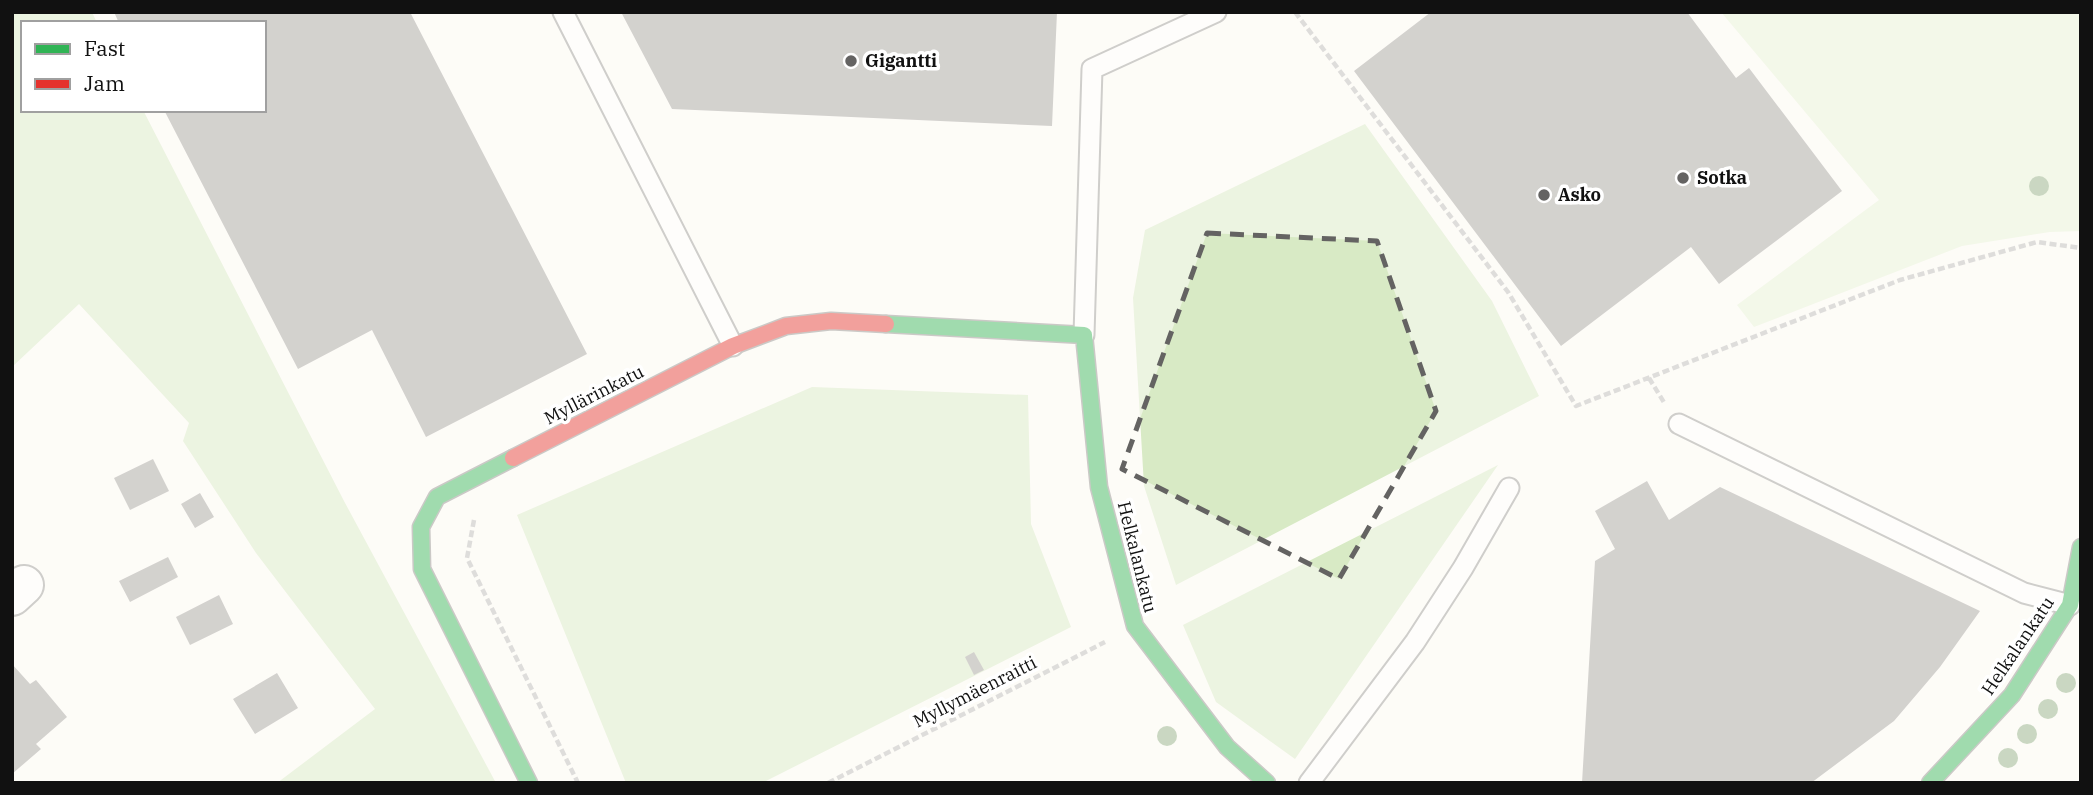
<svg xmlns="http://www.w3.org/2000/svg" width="2093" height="795" font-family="'IBM Plex Serif',serif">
<rect width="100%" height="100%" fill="#fdfcf7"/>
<!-- green -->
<path fill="#e7f3d7" d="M 1721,12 L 2081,12 L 2081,231 L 2050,232 L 1962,246 L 1754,327 L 1737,305 L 1879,200 Z"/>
<!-- forest -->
<path fill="#d8eac5" d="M 12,12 L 92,12 L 97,23 L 23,23 L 23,110 L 143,110 L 344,501 L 496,783 L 277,783 L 375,709 L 256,553 L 183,441 L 189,423 L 79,304 L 12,367 Z
M 1365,124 L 1492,301 L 1539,396 L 1176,585 L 1144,486 L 1133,298 L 1145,230 Z
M 812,387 L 1028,395 L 1031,524 L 1071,627 L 762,783 L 626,783 L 517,515 Z
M 1498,465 L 1295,759 L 1216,702 L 1183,625 Z"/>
<!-- building -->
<path fill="#a19f9c" d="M 114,12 L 410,12 L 587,354 L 426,437 L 372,330 L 298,369 L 164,110 L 264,110 L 264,23 L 119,23 Z
M 621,12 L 1057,12 L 1052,126 L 672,109 Z
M 1431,12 L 1687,12 L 1736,78 L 1749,68 L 1842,191 L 1719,284 L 1691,247 L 1561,346 L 1354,71 Z
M 153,459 L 169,491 L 130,510 L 114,478 Z
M 1647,481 L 1669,520 L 1720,487 L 1980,611 L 1940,667 L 1894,721 L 1811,783 L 1582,783 L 1595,561 L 1615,549 L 1595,511 Z
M 200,493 L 214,517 L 195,528 L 181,504 Z
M 168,557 L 178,577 L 130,602 L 119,581 Z
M 219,595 L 233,624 L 190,645 L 176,617 Z
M 974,652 L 984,670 L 974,675 L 965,657 Z
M 12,664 L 30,684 L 36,680 L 67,717 L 36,744 L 41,749 L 12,774 Z
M 277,673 L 298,708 L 255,734 L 233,699 Z"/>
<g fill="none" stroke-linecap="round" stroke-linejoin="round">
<defs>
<path id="lane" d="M 563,12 L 733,346
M 1084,335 L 1092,69 L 1216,12
M 1679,424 L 2024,593 L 2070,605
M 1309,783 L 1415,642 L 1463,568 L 1509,488"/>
<path id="street" d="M 12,596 L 24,585"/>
<path id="fast" d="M 886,324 L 1084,335 L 1099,487 L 1135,626 L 1227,747 L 1267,783
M 513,458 L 437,497 L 421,527 L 422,569 L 529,783
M 1930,783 L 2012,695 L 2070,605 L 2081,547"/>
<path id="jam" d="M 513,458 L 733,346 L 786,326 L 831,321 L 886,324"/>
</defs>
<!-- lane casing -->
<use href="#lane" stroke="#979795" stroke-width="23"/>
<!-- street casing -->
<use href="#street" stroke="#979795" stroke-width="42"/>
<!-- fast casing -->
<use href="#fast" stroke="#8e8d8b" stroke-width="19"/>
<!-- jam casing -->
<use href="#jam" stroke="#8e8d8b" stroke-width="19"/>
<!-- path -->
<path stroke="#b9b9b8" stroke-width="4.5" stroke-dasharray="7 3.5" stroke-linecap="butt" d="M 1295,12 L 1508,292 L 1576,406 L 1900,280 L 2037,242 L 2081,248
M 1649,378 L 1665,404
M 474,520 L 467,558 L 578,783
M 828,783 L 1105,642"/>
<!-- lane -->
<use href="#lane" stroke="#fffffe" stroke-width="19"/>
<!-- street -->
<use href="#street" stroke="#fffffe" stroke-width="38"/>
<!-- fast -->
<use href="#fast" stroke="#30b455" stroke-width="16"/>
<!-- jam -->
<use href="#jam" stroke="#e5322d" stroke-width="16"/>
</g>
<!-- trees -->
<g fill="#8cac80">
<circle cx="2039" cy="186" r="10"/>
<circle cx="2066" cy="683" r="10"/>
<circle cx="2048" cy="709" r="10"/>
<circle cx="2027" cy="734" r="10"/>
<circle cx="1167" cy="736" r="10"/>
<circle cx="2008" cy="758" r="10"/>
</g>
<!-- marked area -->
<path d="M0 0H2093V795H0ZM 1207,233 L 1377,241 L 1436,411 L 1339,579 L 1122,469 Z" fill="#fdfcf7" fill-opacity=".55" fill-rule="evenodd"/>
<path fill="none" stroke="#646362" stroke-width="5" stroke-dasharray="14 9" stroke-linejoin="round" d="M 1207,233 L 1377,241 L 1436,411 L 1339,579 L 1122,469 Z"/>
<!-- markers -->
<g fill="#646362" stroke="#fff" stroke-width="2.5">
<circle cx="851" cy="61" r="7"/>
<circle cx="1683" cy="178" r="7"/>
<circle cx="1544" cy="195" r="7"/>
</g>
<g text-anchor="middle" stroke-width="7" stroke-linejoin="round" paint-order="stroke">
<!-- poi labels -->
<g font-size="18" font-weight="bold" fill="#111" stroke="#fff" text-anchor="start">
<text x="865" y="67">Gigantti</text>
<text x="1697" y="184">Sotka</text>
<text x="1558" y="201">Asko</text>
</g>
<!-- street labels -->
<g font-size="18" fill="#111" stroke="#fff">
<text transform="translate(594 395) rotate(-27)" y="6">Myllärinkatu</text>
<text transform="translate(1137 557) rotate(76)" y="6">Helkalankatu</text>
<text transform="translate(2018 646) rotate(-56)" y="6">Helkalankatu</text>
<text transform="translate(975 692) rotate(-27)" y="6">Myllymäenraitti</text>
</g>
</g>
<!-- border -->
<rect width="2093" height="795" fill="none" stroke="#111111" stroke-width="28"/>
<!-- legend -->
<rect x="21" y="21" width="245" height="91" fill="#ffffff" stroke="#a0a0a0" stroke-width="2"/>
<rect x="35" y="44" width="35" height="10" fill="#30b455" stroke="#a0a0a0" stroke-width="2"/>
<text x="84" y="56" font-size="21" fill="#111111">Fast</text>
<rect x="35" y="79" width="35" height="10" fill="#e5322d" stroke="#a0a0a0" stroke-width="2"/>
<text x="84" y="91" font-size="21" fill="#111111">Jam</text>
</svg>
